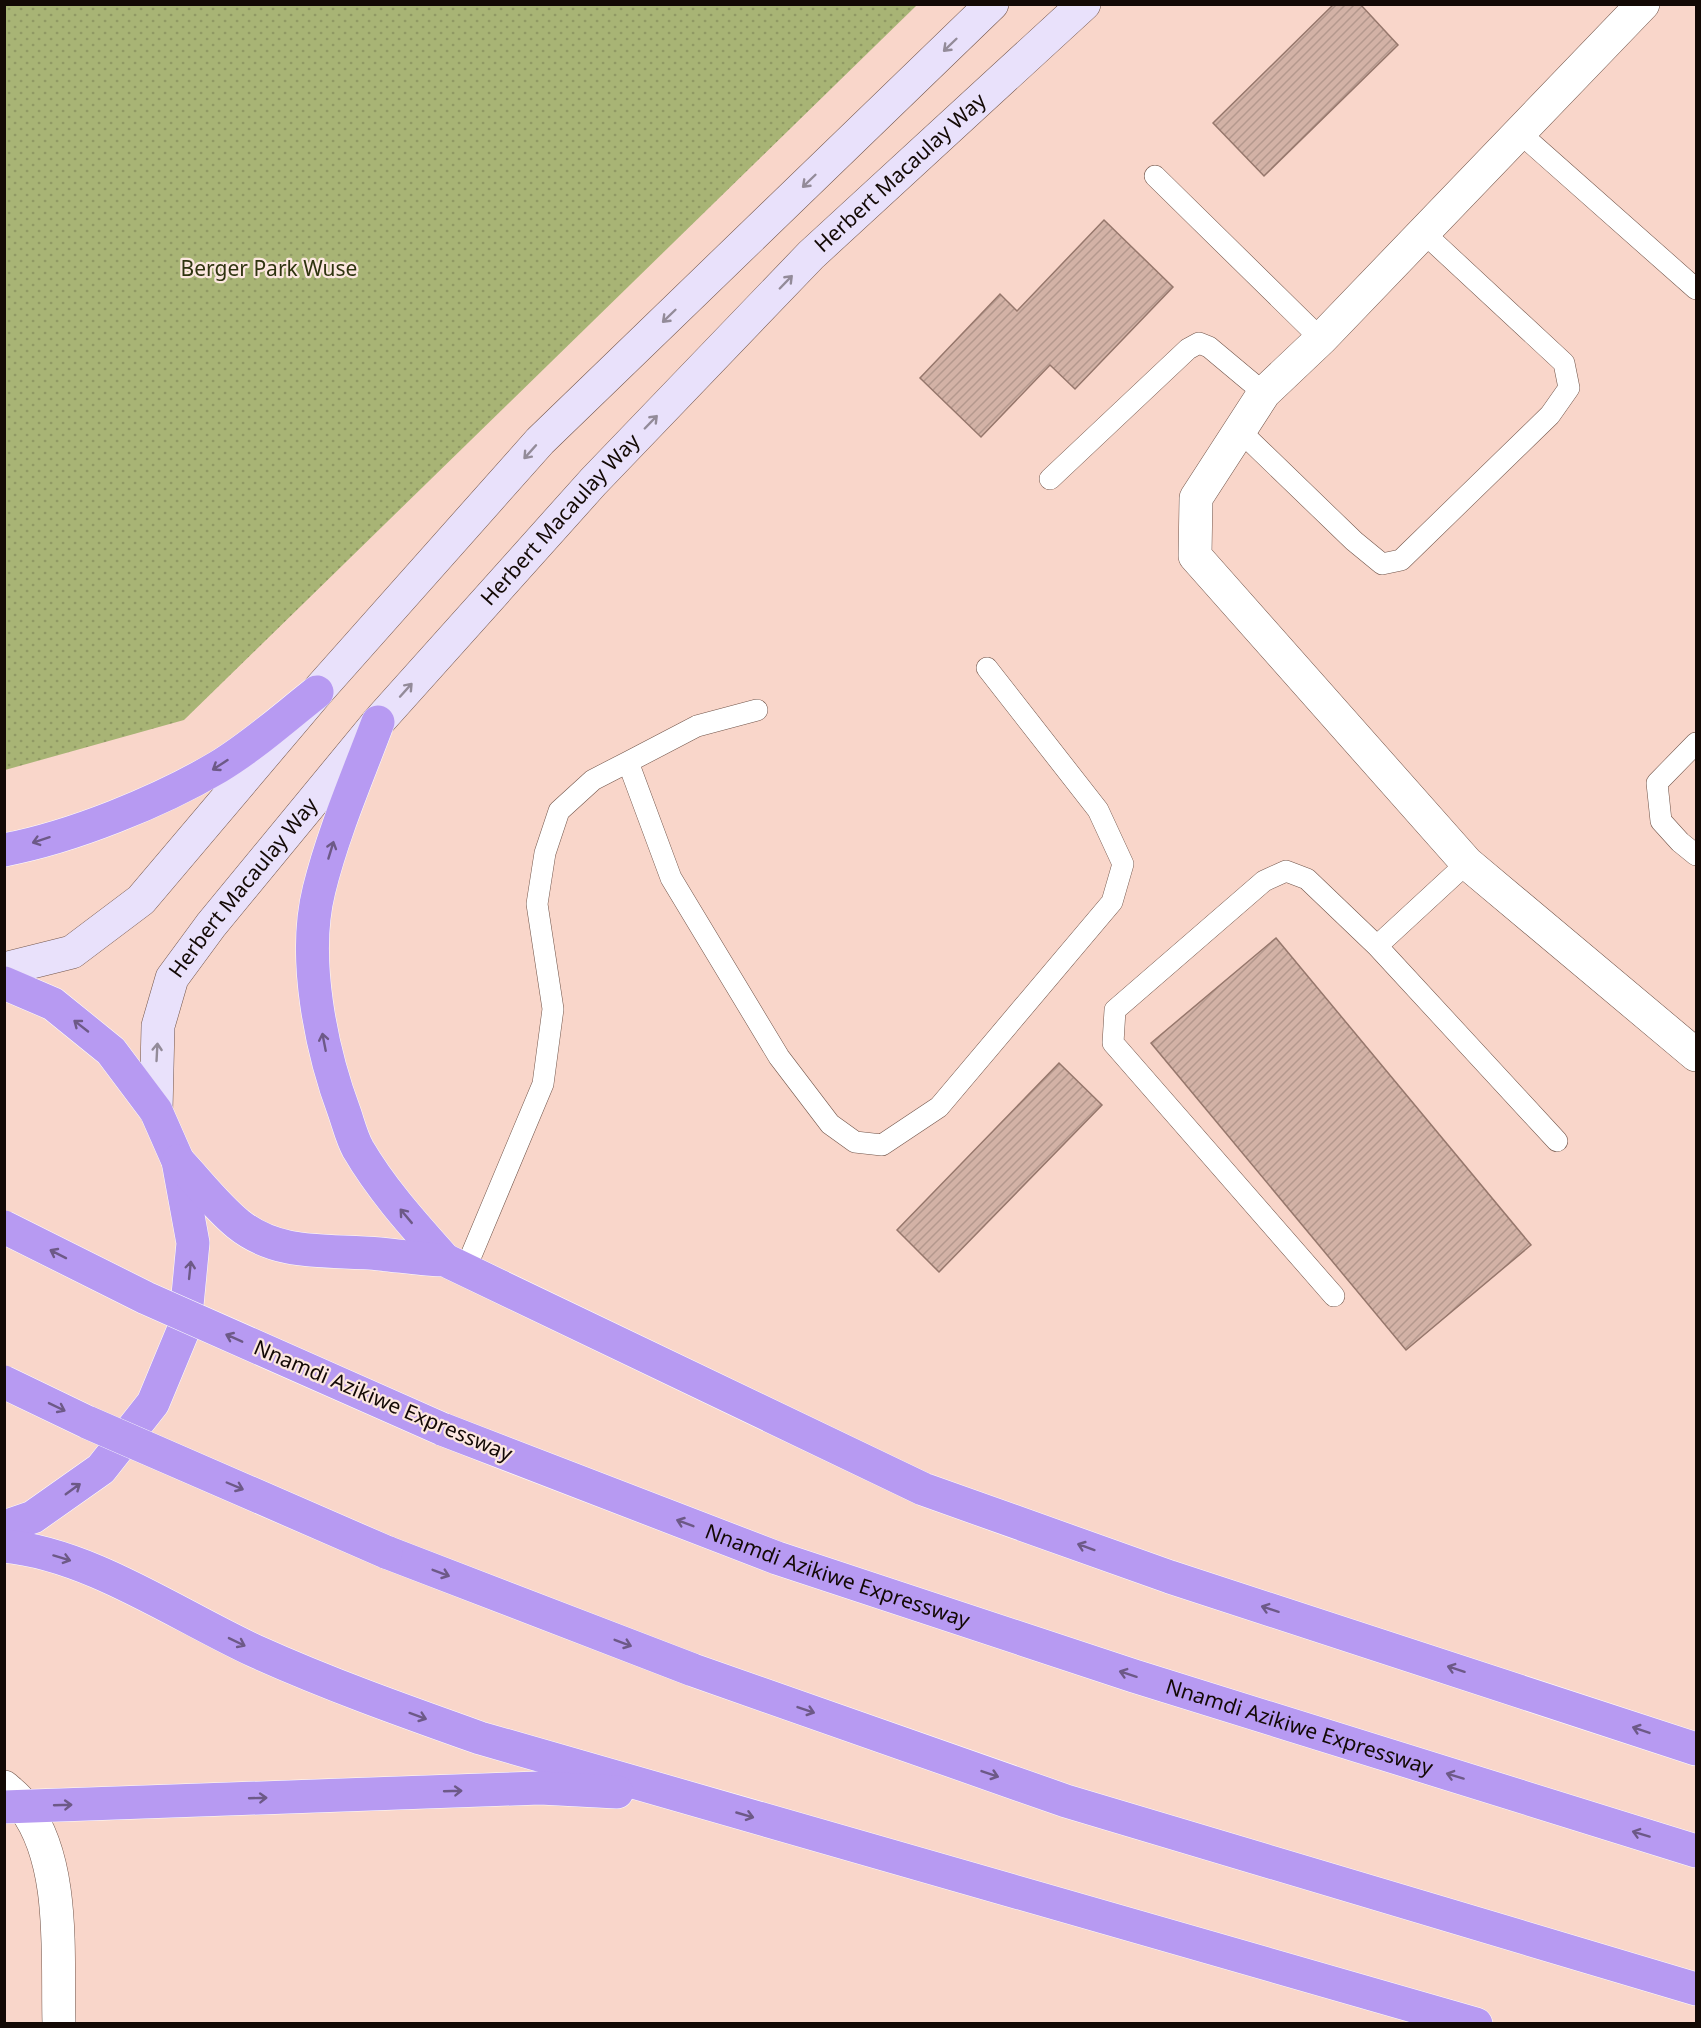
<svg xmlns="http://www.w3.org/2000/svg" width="1701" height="2028" font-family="'Noto Sans',sans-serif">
<defs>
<pattern id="park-dots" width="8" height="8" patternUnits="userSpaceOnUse" patternTransform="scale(1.5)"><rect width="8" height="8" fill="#a8b475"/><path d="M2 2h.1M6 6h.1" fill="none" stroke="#909964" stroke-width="1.8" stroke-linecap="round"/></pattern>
<pattern id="building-hatch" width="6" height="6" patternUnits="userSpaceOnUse" patternTransform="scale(1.5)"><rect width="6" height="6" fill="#d3b2a6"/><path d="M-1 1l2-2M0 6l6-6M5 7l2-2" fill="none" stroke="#b4988d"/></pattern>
</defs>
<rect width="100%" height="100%" fill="#f9d6ca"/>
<!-- park -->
<path fill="url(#park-dots)" d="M 5,4 L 917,4 L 917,5 L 184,720 L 5,770 Z"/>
<!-- building -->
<path fill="url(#building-hatch)" stroke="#96776c" stroke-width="1.5" d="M 1334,4 L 1360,4 L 1398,45 L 1264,176 L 1213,123 Z
M 1104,220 L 1173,287 L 1075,389 L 1050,365 L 981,437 L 920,378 L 1000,294 L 1017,311 Z
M 1276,938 L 1531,1245 L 1406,1350 L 1151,1043 Z
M 1059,1063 L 1102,1105 L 939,1272 L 897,1230 Z"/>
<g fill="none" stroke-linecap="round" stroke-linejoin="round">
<defs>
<path id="lane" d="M 1521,134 L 1696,289
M 1155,176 L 1321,339
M 1238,429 L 1354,541 L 1382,564 L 1401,560 L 1550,415 L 1569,388 L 1564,363 L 1424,233
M 1050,479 L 1188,349 L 1199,343 L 1209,347 L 1264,393
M 1696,743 L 1657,783 L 1661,821 L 1680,842 L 1696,855
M 628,762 L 671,878 L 779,1057 L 830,1124 L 855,1142 L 882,1145 L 939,1107 L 1112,902 L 1123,864 L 1098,810 L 987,668
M 1377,946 L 1557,1141
M 465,1270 L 543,1084 L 553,1009 L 537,904 L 545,853 L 559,811 L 593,780 L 628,762 L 697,726 L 757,710
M 1334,1296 L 1113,1043 L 1115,1010 L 1264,881 L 1286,871 L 1307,879 L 1377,946 L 1467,863"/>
<path id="street" d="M 1643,4 L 1321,339 L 1264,393 L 1196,498 L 1195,556 L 1467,863 L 1696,1055
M 4,1787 C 11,1793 19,1799 24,1807 C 66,1863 57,1956 59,2024"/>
<g id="secondary">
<path d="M 4,969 L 72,952 L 141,900 L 317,692 L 540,441 L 992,4"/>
<path id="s1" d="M 156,1111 L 158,1026 L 172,978 L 211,925 L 378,722 L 593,482 L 811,255 L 1084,4"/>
</g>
<g id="highway">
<path d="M 378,722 C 357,778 333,833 319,890 C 302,958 321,1050 345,1114 C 349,1126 352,1138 358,1149 C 382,1190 413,1224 445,1260"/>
<path d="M 4,850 C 72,837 159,802 218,767 C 253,746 285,717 317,692"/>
<path d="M 4,983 L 53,1004 L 111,1051 L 156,1111 L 178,1161 L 193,1243 L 185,1326 L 153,1403 L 101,1469 L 33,1517 L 4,1527"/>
<path d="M 178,1161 C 198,1182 216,1206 238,1224 C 280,1258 331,1249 380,1254 C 402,1256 422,1260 445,1260 L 923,1489 L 1170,1577 L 1696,1749"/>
<path id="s2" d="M 442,1429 L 777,1558 L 1134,1676 L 1696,1851"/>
<path d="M 4,1546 C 90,1554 177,1615 255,1651 C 328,1684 404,1711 480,1738 L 1476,2024"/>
<path d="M 386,1552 L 693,1670 L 1066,1801 L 1696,1989"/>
<path d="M 4,1807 L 540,1788 L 617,1792"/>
</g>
</defs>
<!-- lane casing -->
<use href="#lane" stroke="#715449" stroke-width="22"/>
<!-- street casing -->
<use href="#street" stroke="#715449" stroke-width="34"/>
<!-- secondary casing -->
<use href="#secondary" stroke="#715449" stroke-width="34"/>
<!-- highway casing -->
<use href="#highway" stroke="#fff" stroke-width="34"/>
<!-- lane -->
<use href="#lane" stroke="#fff" stroke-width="21"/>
<!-- street -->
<use href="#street" stroke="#fff" stroke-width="33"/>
<!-- secondary -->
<use href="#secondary" stroke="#e9e1fb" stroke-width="33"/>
<!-- highway -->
<use href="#highway" stroke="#b79af2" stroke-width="33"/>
<defs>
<path id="highway-bridge" d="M 4,1227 L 146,1298 L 442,1429
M 4,1382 L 87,1422 L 386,1552"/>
</defs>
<!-- highway-bridge casing -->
<use href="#highway-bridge" stroke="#fff" stroke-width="34" stroke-linecap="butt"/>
<!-- highway-bridge -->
<use href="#highway-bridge" stroke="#b79af2" stroke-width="33"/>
</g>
<!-- one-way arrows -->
<defs><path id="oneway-shaft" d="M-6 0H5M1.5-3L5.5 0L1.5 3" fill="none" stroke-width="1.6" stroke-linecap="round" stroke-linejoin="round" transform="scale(1.5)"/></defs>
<g stroke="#938b99">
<use href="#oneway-shaft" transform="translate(950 45) rotate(136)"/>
<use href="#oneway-shaft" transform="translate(809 181) rotate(136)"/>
<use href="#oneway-shaft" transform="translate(786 282) rotate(-46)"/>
<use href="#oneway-shaft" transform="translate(669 316) rotate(136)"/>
<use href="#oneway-shaft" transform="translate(651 422) rotate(-46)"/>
<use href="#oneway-shaft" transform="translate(530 452) rotate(132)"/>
<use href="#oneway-shaft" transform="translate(406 690) rotate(-48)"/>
<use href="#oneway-shaft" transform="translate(157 1052) rotate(-87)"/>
</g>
<g stroke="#6d5987">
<use href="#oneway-shaft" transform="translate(220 765) rotate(147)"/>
<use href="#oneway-shaft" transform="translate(41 840) rotate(162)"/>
<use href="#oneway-shaft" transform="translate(331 850) rotate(-73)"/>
<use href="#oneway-shaft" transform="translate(81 1026) rotate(-142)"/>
<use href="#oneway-shaft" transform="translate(324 1042) rotate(-101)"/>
<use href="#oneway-shaft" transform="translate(406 1216) rotate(-130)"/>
<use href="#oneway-shaft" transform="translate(58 1254) rotate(-153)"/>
<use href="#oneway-shaft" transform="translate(190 1270) rotate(-84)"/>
<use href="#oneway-shaft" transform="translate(234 1338) rotate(-156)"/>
<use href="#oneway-shaft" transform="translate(57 1407) rotate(26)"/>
<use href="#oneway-shaft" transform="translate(235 1486) rotate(23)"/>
<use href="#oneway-shaft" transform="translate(73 1489) rotate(-36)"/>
<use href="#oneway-shaft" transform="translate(685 1523) rotate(-159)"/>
<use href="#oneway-shaft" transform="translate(1086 1547) rotate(-160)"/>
<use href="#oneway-shaft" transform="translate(62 1558) rotate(17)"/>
<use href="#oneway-shaft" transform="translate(441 1573) rotate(21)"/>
<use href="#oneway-shaft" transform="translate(1270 1609) rotate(-162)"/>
<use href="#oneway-shaft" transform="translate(237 1642) rotate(26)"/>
<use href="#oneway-shaft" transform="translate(623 1643) rotate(21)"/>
<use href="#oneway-shaft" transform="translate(1456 1669) rotate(-162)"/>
<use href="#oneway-shaft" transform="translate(1128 1674) rotate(-162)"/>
<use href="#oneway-shaft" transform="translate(806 1710) rotate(19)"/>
<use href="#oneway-shaft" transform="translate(418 1716) rotate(20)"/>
<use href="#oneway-shaft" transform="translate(1641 1730) rotate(-161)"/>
<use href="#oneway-shaft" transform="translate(990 1774) rotate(19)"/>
<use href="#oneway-shaft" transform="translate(1455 1776) rotate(-163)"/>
<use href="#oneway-shaft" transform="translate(453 1791) rotate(-2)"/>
<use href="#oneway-shaft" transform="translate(258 1798) rotate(-2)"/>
<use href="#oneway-shaft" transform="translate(63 1805) rotate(-2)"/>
<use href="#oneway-shaft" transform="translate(745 1815) rotate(16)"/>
<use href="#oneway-shaft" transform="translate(1641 1834) rotate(-163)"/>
</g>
<g text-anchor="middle" stroke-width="4.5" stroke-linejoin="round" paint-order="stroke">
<!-- street labels -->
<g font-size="21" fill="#130905" stroke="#fce7e0">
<text dy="7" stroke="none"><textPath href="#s1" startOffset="1222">Herbert Macaulay Way</textPath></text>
<text dy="7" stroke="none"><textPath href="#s1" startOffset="736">Herbert Macaulay Way</textPath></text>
<text dy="7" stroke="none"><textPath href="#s1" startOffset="250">Herbert Macaulay Way</textPath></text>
<text transform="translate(383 1401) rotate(23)" y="7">Nnamdi Azikiwe Expressway</text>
<text dy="7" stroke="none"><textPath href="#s2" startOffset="422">Nnamdi Azikiwe Expressway</textPath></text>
<text dy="7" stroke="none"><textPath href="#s2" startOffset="908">Nnamdi Azikiwe Expressway</textPath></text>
</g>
<!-- park labels -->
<g font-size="21" fill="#2e330f" stroke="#fce7e0">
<text x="269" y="276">Berger Park Wuse</text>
</g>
</g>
<!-- border -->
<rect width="1701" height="2028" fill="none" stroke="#130905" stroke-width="12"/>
</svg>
